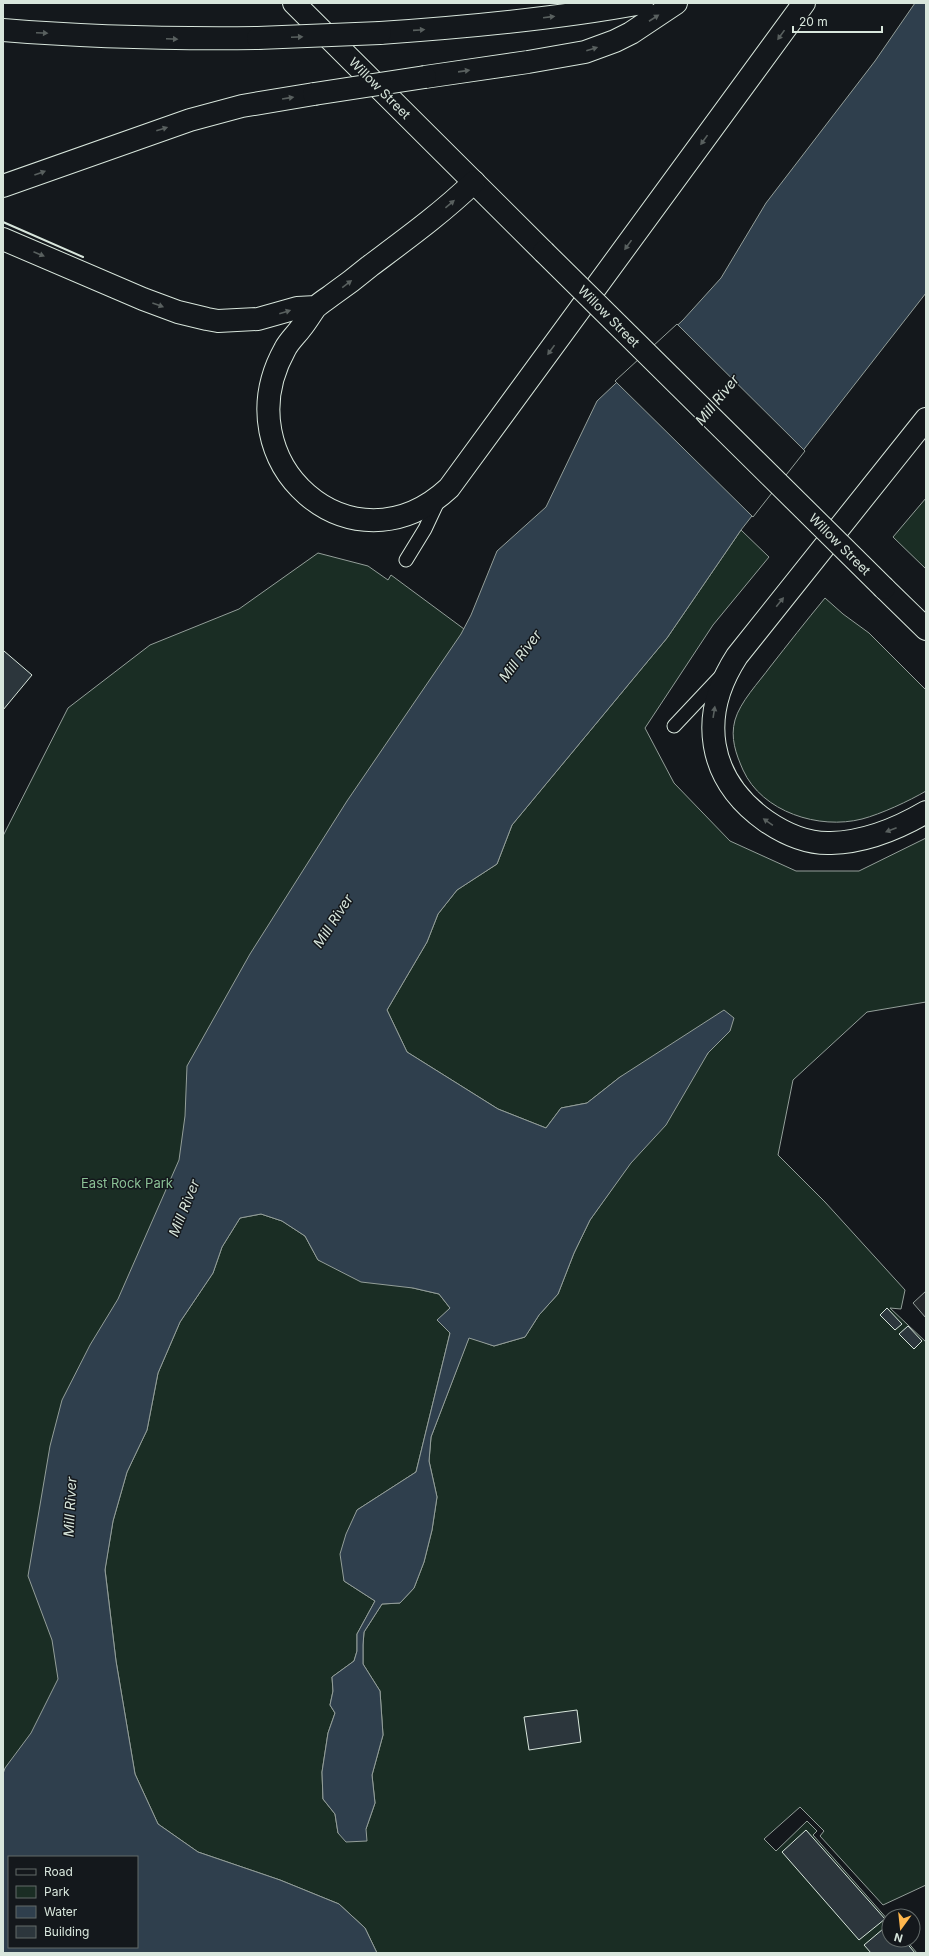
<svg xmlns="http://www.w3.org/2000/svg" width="929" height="1956" font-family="Inter,sans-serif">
<rect width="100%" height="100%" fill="#14181c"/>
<!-- green -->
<path fill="#1a2d24" stroke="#939e99" d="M 926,498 L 926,569 L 893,537 Z
M 741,530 L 769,557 L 713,625 L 645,728 L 674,783 L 730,841 L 796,871 L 859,871 L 926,838 L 926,1002 L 867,1012 L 793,1080 L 778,1155 L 825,1202 L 905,1290 L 901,1309 L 890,1308 L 926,1342 L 926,1885 L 883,1905 L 820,1836 L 824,1831 L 800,1807 L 764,1839 L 776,1851 L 807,1821 L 817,1831 L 813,1835 L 889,1921 L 889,1940 L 906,1940 L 917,1953 L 377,1953 L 365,1928 L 339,1904 L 280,1880 L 198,1852 L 158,1824 L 135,1774 L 116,1661 L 105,1569 L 113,1521 L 127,1472 L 147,1430 L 158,1373 L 180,1322 L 213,1273 L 222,1247 L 240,1218 L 261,1214 L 282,1221 L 305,1236 L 318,1260 L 413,1288 L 439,1294 L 450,1308 L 438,1320 L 450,1333 L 416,1472 L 357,1510 L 344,1581 L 375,1601 L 357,1634 L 357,1651 L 354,1661 L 332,1677 L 333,1691 L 330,1705 L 335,1713 L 328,1733 L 322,1772 L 323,1799 L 335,1814 L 338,1833 L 366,1829 L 375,1803 L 372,1775 L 383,1735 L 380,1691 L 363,1664 L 363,1645 L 364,1632 L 382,1604 L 400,1603 L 414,1588 L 424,1562 L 432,1530 L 437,1497 L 429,1461 L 431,1437 L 469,1337 L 494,1346 L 525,1337 L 539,1315 L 558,1294 L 574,1253 L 590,1220 L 708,1053 L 730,1031 L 620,1077 L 587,1103 L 561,1108 L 546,1128 L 498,1109 L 407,1052 L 387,1010 L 427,942 L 438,914 L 457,890 L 497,864 L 512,825 L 667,638 Z
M 318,553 L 368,566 L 388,580 L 391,575 L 487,646 L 138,1351 L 70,1759 L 9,1857 L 10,1953 L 3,1953 L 3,836 L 68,708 L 150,645 L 239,609 Z
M 825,598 L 843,614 L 869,633 L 926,690 L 926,791 C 909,801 881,814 862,819 C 819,830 762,812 743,770 C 736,754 730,738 735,720 C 740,702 759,682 770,667 C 788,644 806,621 825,598 Z"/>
<!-- parking -->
<path fill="#24282b" stroke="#939e99" d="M 926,1291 L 926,1318 L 913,1303 Z"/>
<!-- water -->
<path fill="#2f3f4d" stroke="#939e99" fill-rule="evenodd" d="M 915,3 L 926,3 L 926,293 L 741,530 L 667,638 L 512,825 L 497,864 L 457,890 L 438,914 L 427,942 L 387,1010 L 407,1052 L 498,1109 L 546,1128 L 561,1108 L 587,1103 L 620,1077 L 724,1010 L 734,1018 L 730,1031 L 708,1053 L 666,1125 L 631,1163 L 590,1220 L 574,1253 L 558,1294 L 539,1315 L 525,1337 L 494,1346 L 469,1338 L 431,1437 L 429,1461 L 437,1497 L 432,1530 L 424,1562 L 414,1588 L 400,1603 L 382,1604 L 364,1632 L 363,1645 L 363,1664 L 380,1691 L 383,1735 L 372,1775 L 375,1803 L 366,1829 L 367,1841 L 346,1842 L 338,1833 L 335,1814 L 323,1799 L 322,1772 L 328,1733 L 335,1713 L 330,1705 L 333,1691 L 332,1677 L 354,1661 L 357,1651 L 357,1634 L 375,1601 L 344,1581 L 340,1554 L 346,1534 L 357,1510 L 416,1472 L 450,1333 L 437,1320 L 450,1308 L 439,1294 L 413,1288 L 361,1282 L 318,1260 L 305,1236 L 282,1221 L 261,1214 L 240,1218 L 222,1247 L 213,1273 L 180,1322 L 158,1373 L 147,1430 L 127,1472 L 113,1521 L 105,1570 L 116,1661 L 135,1774 L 158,1824 L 198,1852 L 280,1880 L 339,1904 L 365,1928 L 377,1953 L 3,1953 L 3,1774 L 5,1768 L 31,1733 L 58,1679 L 52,1640 L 28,1576 L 50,1446 L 62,1400 L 90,1345 L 118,1299 L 179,1160 L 185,1116 L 187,1066 L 250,954 L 347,801 L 461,634 L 471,615 L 497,551 L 546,507 L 597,401 L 683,320 L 721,278 L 766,203 L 875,61 ZM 9,1857 L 137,1857 L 137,1947 L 9,1947 Z"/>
<!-- pier -->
<path fill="#14181c" stroke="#939e99" d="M 677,324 L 805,451 L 753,517 L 615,381 Z"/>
<!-- building -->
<path fill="#2c363c" stroke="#d8e6dc" d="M 4,651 L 32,675 L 3,710 L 3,652 Z
M 887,1308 L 902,1324 L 895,1330 L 880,1315 Z
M 908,1326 L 922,1341 L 914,1349 L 899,1334 Z
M 577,1710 L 581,1742 L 529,1750 L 524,1717 Z
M 806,1830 L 885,1919 L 859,1940 L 782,1852 Z
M 889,1924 L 889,1940 L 904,1940 L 915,1953 L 871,1953 L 864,1945 Z"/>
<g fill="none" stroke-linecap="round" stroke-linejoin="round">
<defs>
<path id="lane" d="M 406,560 L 425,529 L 440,497
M 674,726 L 722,675"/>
<path id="primary" d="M 294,3 L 544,252
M 884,588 L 926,629"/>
<path id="highway" d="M 3,30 C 88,37 173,39 258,38
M 380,33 C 468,27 556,19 642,3
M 425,77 L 528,62 L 585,52 L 615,41 L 631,33 L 676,3
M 474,182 C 442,213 406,239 370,266 C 358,276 345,286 332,295 C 327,299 320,303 315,308 C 310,315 306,322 301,328 C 296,335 289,341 285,349 C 222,462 352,578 449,488 L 804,3
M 3,186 L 190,120 L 242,106 L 314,94
M 3,239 L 143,299 L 178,312 L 207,319 L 218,321 L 258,319 L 297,308 L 316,307
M 926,419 L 737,656 C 698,716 707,779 766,821 C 785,834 808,844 831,843 C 865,842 897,829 926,812"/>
</defs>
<!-- lane casing -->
<use href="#lane" stroke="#d8e6dc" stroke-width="15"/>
<!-- primary casing -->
<use href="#primary" stroke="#d8e6dc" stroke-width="24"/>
<!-- highway casing -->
<use href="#highway" stroke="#d8e6dc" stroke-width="24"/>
<!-- lane -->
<use href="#lane" stroke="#14181c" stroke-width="13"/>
<!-- primary -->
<use href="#primary" stroke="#14181c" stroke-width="22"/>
<!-- highway -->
<use href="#highway" stroke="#14181c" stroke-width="22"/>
<defs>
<path id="primary-bridge" d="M 544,252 L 884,588"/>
<path id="highway-bridge" d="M 258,38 L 380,33
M 314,94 L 425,77"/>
</defs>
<!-- primary-bridge casing -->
<use href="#primary-bridge" stroke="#d8e6dc" stroke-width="24" stroke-linecap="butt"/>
<!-- highway-bridge casing -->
<use href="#highway-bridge" stroke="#d8e6dc" stroke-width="24" stroke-linecap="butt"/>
<!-- primary-bridge -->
<use href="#primary-bridge" stroke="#14181c" stroke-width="22"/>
<!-- highway-bridge -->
<use href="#highway-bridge" stroke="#14181c" stroke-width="22"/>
<!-- wall -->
<path stroke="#d8e6dc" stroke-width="2" d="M 3,222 L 83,257"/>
</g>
<!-- one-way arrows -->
<defs><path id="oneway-solid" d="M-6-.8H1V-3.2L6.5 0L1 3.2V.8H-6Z"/></defs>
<g fill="#59605f">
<use href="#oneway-solid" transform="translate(549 17) rotate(-7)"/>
<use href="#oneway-solid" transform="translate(654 18) rotate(-33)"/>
<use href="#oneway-solid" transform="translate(419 30) rotate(-4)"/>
<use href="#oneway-solid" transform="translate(42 33) rotate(3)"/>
<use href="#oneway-solid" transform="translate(781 35) rotate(126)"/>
<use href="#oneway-solid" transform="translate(297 37) rotate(-2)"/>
<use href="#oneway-solid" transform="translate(172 39) rotate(2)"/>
<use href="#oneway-solid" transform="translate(592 49) rotate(-18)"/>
<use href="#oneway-solid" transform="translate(464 71) rotate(-8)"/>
<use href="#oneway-solid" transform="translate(288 98) rotate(-9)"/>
<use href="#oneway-solid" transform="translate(162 129) rotate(-18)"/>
<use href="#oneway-solid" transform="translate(704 140) rotate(126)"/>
<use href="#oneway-solid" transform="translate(40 173) rotate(-20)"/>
<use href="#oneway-solid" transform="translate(450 204) rotate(-40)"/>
<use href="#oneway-solid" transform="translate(628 245) rotate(126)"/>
<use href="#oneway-solid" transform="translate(39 254) rotate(23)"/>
<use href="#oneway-solid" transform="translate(347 284) rotate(-37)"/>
<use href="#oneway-solid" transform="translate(158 305) rotate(20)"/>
<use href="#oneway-solid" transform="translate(285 312) rotate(-18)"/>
<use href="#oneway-solid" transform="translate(551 350) rotate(126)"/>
<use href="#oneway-solid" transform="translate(780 602) rotate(-51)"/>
<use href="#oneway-solid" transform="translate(714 712) rotate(-81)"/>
<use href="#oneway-solid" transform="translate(768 822) rotate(-145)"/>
<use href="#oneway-solid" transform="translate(891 830) rotate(159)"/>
</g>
<g text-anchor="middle" stroke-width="3" stroke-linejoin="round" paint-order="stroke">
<!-- street labels -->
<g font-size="13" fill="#d8e6dc" stroke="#14181c">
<text transform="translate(380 88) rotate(45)" y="5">Willow Street</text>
<text transform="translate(609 316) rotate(45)" y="5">Willow Street</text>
<text transform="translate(840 544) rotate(45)" y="5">Willow Street</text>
</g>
<!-- park labels -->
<g font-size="13" fill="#8ac095" stroke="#14181c">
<text x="127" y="1188">East Rock Park</text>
</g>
<!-- water labels -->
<g font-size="14" font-style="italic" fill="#d8e6dc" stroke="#14181c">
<text transform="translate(717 400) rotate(-51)" y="5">Mill River</text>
<text transform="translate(520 656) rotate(-53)" y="5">Mill River</text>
<text transform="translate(333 921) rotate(-57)" y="5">Mill River</text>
<text transform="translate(184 1208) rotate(-68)" y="5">Mill River</text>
<text transform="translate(70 1507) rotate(-87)" y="5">Mill River</text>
</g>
</g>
<!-- border -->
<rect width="929" height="1956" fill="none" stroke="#d8e6dc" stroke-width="8"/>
<!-- legend -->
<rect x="8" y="1856" width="130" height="92" fill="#14181c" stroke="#626a69"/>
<rect x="16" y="1869" width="20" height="6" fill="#14181c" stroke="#626a69"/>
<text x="44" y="1876" font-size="12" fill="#d8e6dc">Road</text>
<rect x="16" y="1886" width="20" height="12" fill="#1a2d24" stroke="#626a69"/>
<text x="44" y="1896" font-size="12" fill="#d8e6dc">Park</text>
<rect x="16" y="1906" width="20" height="12" fill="#2f3f4d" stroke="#626a69"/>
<text x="44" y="1916" font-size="12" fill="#d8e6dc">Water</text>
<rect x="16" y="1926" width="20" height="12" fill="#2c363c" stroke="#626a69"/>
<text x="44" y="1936" font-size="12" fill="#d8e6dc">Building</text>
<!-- north arrow -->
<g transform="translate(901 1928) rotate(195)"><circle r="19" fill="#14181c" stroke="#626a69"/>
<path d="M0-3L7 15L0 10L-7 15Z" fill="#ffb74d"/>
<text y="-6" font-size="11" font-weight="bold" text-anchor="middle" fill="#d8e6dc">N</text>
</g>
<!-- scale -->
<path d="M793 26v6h89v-6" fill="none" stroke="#d8e6dc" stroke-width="2"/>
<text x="799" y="26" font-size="12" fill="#d8e6dc" stroke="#14181c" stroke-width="3" paint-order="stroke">20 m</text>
</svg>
